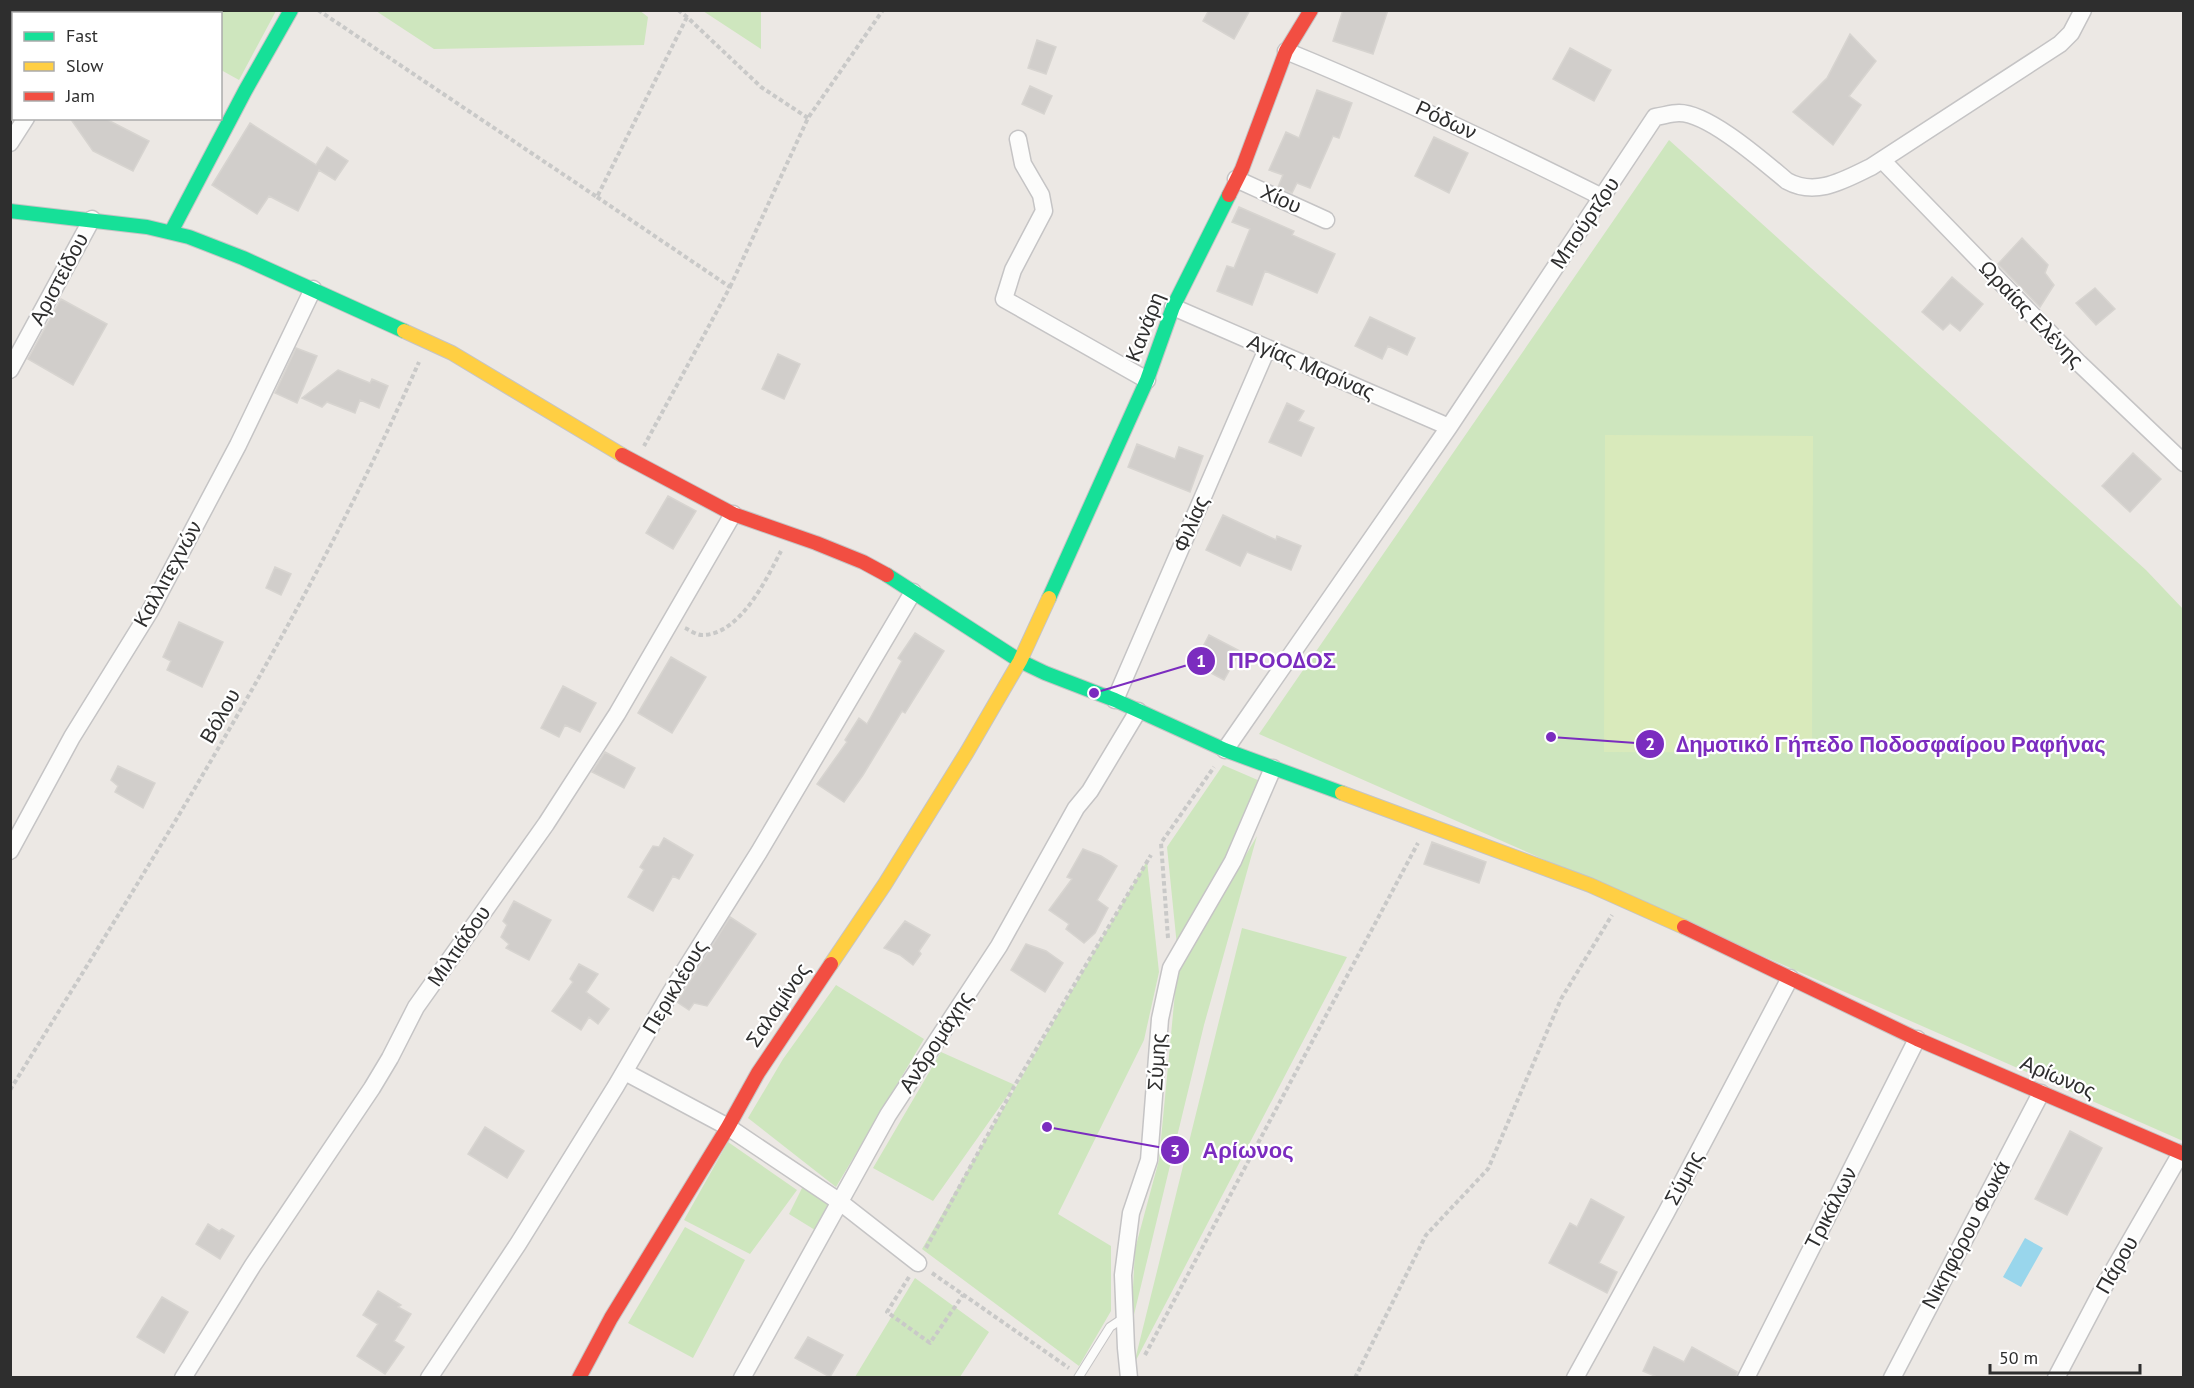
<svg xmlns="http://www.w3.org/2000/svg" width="2194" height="1388" font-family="'PT Sans',sans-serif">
<rect width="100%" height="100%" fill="#ece8e4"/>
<!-- green -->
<path fill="#cee6be" d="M 110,10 L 276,11 L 239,80 L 221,70 L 220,14 L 112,14 L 110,12 Z
M 639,10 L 648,17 L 644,45 L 434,49 L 376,11 Z
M 703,11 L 761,11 L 761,49 Z
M 1669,140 L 2146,570 L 2183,609 L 2183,1141 L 1259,734 Z
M 1223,765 L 1260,781 L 1222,868 L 1177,946 L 1167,847 Z
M 1257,836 L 1204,1025 L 1131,1327 L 1135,1249 L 1159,1160 L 1177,972 Z
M 1147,861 L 1159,972 L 1144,1040 L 1058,1214 L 1111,1246 L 1111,1311 L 1079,1366 L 922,1249 Z
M 1242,928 L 1347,957 L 1134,1364 Z
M 836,985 L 924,1039 L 836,1187 L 748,1118 L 783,1059 Z
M 941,1052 L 1015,1085 L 933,1201 L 873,1168 Z
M 728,1142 L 797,1190 L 750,1254 L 684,1220 Z
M 803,1186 L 830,1205 L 815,1230 L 789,1214 Z
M 685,1227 L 745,1260 L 693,1358 L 628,1323 Z
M 915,1278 L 989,1332 L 960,1377 L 855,1377 Z"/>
<!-- pitch -->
<path fill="#d9eabb" d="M 1605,435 L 1813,436 L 1812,753 L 1604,752 Z"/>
<!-- water -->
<path fill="#99d6ec" d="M 2025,1238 L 2043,1248 L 2021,1287 L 2003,1277 Z"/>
<!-- building -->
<path fill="#d1cecb" stroke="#d7d4d0" stroke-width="1.5" d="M 1209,10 L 1250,10 L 1234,39 L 1203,21 Z
M 1343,10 L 1388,10 L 1373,54 L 1333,41 Z
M 1850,34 L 1876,61 L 1849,96 L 1861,105 L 1833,145 L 1793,112 L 1827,78 Z
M 1037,40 L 1056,47 L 1046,74 L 1028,68 Z
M 1570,48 L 1611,70 L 1594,101 L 1553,79 Z
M 1030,86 L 1052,96 L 1044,114 L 1022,104 Z
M 1317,90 L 1352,103 L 1339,138 L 1333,136 L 1310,188 L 1297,183 L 1292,193 L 1278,187 L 1283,175 L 1269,170 L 1286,132 L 1299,138 Z
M 70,118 L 104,118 L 149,141 L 133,171 L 93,151 Z
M 250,123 L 316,165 L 327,147 L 348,161 L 335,180 L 319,170 L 298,211 L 269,196 L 257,214 L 212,185 Z
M 1434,137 L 1468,153 L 1449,193 L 1415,176 Z
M 1239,207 L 1294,231 L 1292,235 L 1335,254 L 1317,293 L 1265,271 L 1252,305 L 1217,291 L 1227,266 L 1234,268 L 1250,229 L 1232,222 Z
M 2022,238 L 2048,265 L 2045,273 L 2054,285 L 2040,307 L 1998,264 Z
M 1952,277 L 1983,304 L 1960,331 L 1950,323 L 1943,330 L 1922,312 Z
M 2095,288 L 2115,309 L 2096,325 L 2076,303 Z
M 61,299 L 107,324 L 73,385 L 28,359 Z
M 1370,317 L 1415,338 L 1407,355 L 1388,346 L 1382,359 L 1355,346 Z
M 296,348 L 317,356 L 297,403 L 275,393 Z
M 778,354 L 800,364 L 784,399 L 762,389 Z
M 338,370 L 370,383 L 372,379 L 388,386 L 379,408 L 360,400 L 355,413 L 327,402 L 322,407 L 302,398 Z
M 1287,403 L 1304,411 L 1298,421 L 1314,428 L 1301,456 L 1269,442 Z
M 1137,444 L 1175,459 L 1179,447 L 1203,456 L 1190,492 L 1128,467 Z
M 2133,453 L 2161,479 L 2130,512 L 2102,486 Z
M 668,496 L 696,511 L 673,549 L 646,533 Z
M 1223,515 L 1276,540 L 1277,536 L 1301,546 L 1291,570 L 1247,552 L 1240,566 L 1206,550 Z
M 275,567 L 291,574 L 281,595 L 266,588 Z
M 179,622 L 223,642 L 202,687 L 167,670 L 171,661 L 163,657 Z
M 915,633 L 944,651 L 905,713 L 902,711 L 863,775 L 844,802 L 817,784 L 847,742 L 845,740 L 859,718 L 867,724 L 902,661 L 898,658 Z
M 1209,635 L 1240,651 L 1224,680 L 1194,664 Z
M 671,657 L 706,677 L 672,733 L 638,713 Z
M 563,686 L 596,703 L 580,732 L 565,725 L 559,737 L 541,728 Z
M 605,752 L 635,768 L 624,788 L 592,772 Z
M 118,766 L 155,783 L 143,808 L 115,792 L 118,786 L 111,780 Z
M 664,838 L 693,855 L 679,879 L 673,876 L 653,911 L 628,897 L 644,870 L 640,867 L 653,846 L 659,847 Z
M 1432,842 L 1486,862 L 1479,883 L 1424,864 Z
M 1083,849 L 1101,856 L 1117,866 L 1097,900 L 1108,908 L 1095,933 L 1084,943 L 1066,929 L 1069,924 L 1049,910 L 1072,879 L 1067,877 Z
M 514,901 L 551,920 L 529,960 L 506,948 L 509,944 L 501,937 L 507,925 L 503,921 Z
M 730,917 L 756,934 L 707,1006 L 694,1003 L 689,1010 L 677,1002 Z
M 905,921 L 930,935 L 919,951 L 921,954 L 913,965 L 900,955 L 884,948 Z
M 1026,944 L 1046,951 L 1063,963 L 1045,992 L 1011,970 Z
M 579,964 L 598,974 L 586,992 L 609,1009 L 598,1024 L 589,1017 L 581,1030 L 552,1011 L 573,982 L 570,979 Z
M 485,1127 L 524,1151 L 507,1178 L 468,1154 Z
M 2070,1131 L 2102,1148 L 2067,1215 L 2035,1199 Z
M 1591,1199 L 1624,1217 L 1599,1263 L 1617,1272 L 1607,1293 L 1549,1263 L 1570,1223 L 1577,1227 Z
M 208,1224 L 219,1231 L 222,1229 L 234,1236 L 220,1259 L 196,1244 Z
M 378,1291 L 401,1305 L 398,1307 L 411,1314 L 394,1341 L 404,1347 L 385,1374 L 357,1356 L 378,1324 L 363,1315 Z
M 162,1297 L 188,1312 L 164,1353 L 137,1337 Z
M 808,1337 L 843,1355 L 830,1377 L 795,1358 Z
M 1654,1347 L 1684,1362 L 1692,1347 L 1737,1372 L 1736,1377 L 1657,1377 L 1643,1371 Z"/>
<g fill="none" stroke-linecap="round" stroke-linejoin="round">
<defs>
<path id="lane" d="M 1078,1378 L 1110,1327 L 1125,1317"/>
<path id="street" d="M 91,14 L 93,10
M 1286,51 C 1394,95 1498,145 1602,197
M 1018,139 L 1023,164 L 1041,195 L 1044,211 L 1013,270 L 1004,299 L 1147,380
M 10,143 L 26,118
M 1882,160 L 2079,363 L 2184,463
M 1236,179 L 1326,220
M 1173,307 L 1449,427
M 10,370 L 92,219
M 1115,700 L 1267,349
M 1225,750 L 1449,427 L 1655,117 C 1663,116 1671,113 1679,113 C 1709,113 1764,162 1787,181 C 1816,197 1844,180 1871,167 L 2060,44 L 2071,33 L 2083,10
M 10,851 L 72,737 L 150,611 L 238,445 L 313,289
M 625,1072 L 728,1127 L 840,1202 L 918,1263
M 183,1378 L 253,1265 L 372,1088 L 390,1058 L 416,1007 L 546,824 L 617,714 L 733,514
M 429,1378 L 518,1244 L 616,1086 L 671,992 L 759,852 L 913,592
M 742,1378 L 888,1115 L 999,946 L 1076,808 L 1090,791 L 1138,711
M 1129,1378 L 1126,1348 L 1123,1275 L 1131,1213 L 1149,1160 L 1160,1019 L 1171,968 L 1233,861 L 1273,768
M 1575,1378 L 1666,1213 L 1790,978
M 1746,1378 L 1917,1039
M 1892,1378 L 2041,1093
M 2056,1378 L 2106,1283 L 2181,1153"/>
<path id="fast" d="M 10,211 L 147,227 L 189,237 L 243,258 L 404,331
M 171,232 L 245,91 L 291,10
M 887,575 L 1020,661 L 1045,673 L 1115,700 L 1225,750 L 1342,793
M 1049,598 L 1147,380 L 1173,307 L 1229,195"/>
<path id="slow" d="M 404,331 L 452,353 L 622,455
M 1342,793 L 1590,885 L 1684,927
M 831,964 L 885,884 L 967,752 L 1020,661 L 1049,598"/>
<path id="jam" d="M 1229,195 L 1242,169 L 1286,51 L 1311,10
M 622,455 L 733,514 L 816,543 L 863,562 L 887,575
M 1684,927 L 1917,1039 L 2184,1154
M 579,1378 L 611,1318 L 728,1127 L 758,1073 L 831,964"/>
</defs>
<!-- lane casing -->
<use href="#lane" stroke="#c5c4c5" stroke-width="10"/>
<!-- street casing -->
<use href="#street" stroke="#c5c4c5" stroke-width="19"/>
<!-- fast casing -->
<use href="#fast" stroke="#c5c4c5" stroke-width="16"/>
<!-- slow casing -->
<use href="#slow" stroke="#c5c4c5" stroke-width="16"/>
<!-- jam casing -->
<use href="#jam" stroke="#c5c4c5" stroke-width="16"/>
<!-- path -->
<path stroke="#c9c9c8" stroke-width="4" stroke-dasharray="4.5 3" stroke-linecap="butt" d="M 318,10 L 597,197 L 687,17
M 678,10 L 687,17 L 761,87 L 808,118
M 597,197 L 730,287 L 644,446
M 730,287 L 808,118 L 883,10
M 685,628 C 690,630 696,635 702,635 C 740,635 766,580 781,551
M 1168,938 L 1161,843 L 1214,767
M 10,1090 C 157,853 306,617 419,362
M 926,1248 L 1015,1085 L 1151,855
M 932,1273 L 1069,1368
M 909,1277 L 887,1312 L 930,1343 L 963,1295
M 1145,1355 L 1418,843
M 1355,1378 L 1426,1235 L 1488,1169 L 1561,999 L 1612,915"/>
<!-- lane -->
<use href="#lane" stroke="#fcfcfb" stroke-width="8"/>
<!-- street -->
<use href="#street" stroke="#fcfcfb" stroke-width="16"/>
<!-- fast -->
<use href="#fast" stroke="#16e098" stroke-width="14"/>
<!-- slow -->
<use href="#slow" stroke="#ffcf43" stroke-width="14"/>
<!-- jam -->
<use href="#jam" stroke="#f24e42" stroke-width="14"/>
</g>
<g text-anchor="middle" stroke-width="4.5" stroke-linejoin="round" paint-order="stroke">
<!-- street labels -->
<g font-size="21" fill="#2e2e2e" stroke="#fff">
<text transform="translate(1446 120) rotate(25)" y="7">Ρόδων</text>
<text transform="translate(1281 199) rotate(24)" y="7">Χίου</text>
<text transform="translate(1585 223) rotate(-56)" y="7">Μπούρτζου</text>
<text transform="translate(59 279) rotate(-62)" y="7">Αριστείδου</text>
<text transform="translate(2031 314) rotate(46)" y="7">Ωραίας Ελένης</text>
<text transform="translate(1145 327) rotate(-69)" y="7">Κανάρη</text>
<text transform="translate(1311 367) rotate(23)" y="7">Αγίας Μαρίνας</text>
<text transform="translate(1191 524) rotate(-67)" y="7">Φιλίας</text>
<text transform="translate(168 574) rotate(-61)" y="7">Καλλιτεχνών</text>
<text transform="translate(220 716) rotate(-60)" y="7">Βόλου</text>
<text transform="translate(459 946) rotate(-55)" y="7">Μιλτιάδου</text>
<text transform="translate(675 987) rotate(-59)" y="7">Περικλέους</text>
<text transform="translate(778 1005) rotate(-56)" y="7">Σαλαμίνος</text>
<text transform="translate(936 1042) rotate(-57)" y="7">Ανδρομάχης</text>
<text transform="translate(1157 1062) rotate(-86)" y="7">Σύμης</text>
<text transform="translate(2058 1077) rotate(23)" y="7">Αρίωνος</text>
<text transform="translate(1684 1178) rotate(-62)" y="7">Σύμης</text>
<text transform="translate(1831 1208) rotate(-63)" y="7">Τρικάλων</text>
<text transform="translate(1966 1235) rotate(-62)" y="7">Νικηφόρου Φωκά</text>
<text transform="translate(2117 1265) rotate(-60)" y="7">Πάρου</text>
</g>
</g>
<!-- callouts -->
<path fill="none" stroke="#7b2cbf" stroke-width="2" d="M1094 693L1201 661M1551 737L1650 744M1047 1127L1175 1150"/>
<g fill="#7b2cbf" stroke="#fff" stroke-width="2">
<circle cx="1094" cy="693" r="6"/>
<circle cx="1551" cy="737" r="6"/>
<circle cx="1047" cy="1127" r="6"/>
<circle cx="1201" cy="661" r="15"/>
<circle cx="1650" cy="744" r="15"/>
<circle cx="1175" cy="1150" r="15"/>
</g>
<g font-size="18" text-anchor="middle" font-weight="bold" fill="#fff">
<text x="1201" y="667">1</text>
<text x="1650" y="750">2</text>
<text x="1175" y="1157">3</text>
</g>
<g font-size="22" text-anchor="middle" font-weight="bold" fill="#7b2cbf" stroke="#fff" stroke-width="4.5" stroke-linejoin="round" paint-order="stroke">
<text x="1282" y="668">ΠΡΟΟΔΟΣ</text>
<text x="1891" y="752">Δημοτικό Γήπεδο Ποδοσφαίρου Ραφήνας</text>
<text x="1248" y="1158">Αρίωνος</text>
</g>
<!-- border -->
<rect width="2194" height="1388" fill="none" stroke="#2e2e2e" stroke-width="24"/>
<!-- legend -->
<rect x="12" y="12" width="210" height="108" fill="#ffffff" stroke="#ababab" stroke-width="1.5"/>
<rect x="24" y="32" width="30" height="9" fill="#16e098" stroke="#ababab" stroke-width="1.5"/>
<text x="66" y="42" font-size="18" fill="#2e2e2e">Fast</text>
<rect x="24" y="62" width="30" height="9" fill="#ffcf43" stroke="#ababab" stroke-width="1.5"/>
<text x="66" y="72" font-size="18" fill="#2e2e2e">Slow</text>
<rect x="24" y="92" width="30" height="9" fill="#f24e42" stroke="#ababab" stroke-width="1.5"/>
<text x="66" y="102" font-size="18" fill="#2e2e2e">Jam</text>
<!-- scale -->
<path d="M1990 1364v9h150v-9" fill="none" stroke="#2e2e2e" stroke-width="3"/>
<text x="1999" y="1364" font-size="18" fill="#2e2e2e" stroke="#ffffff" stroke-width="4.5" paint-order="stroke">50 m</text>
</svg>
